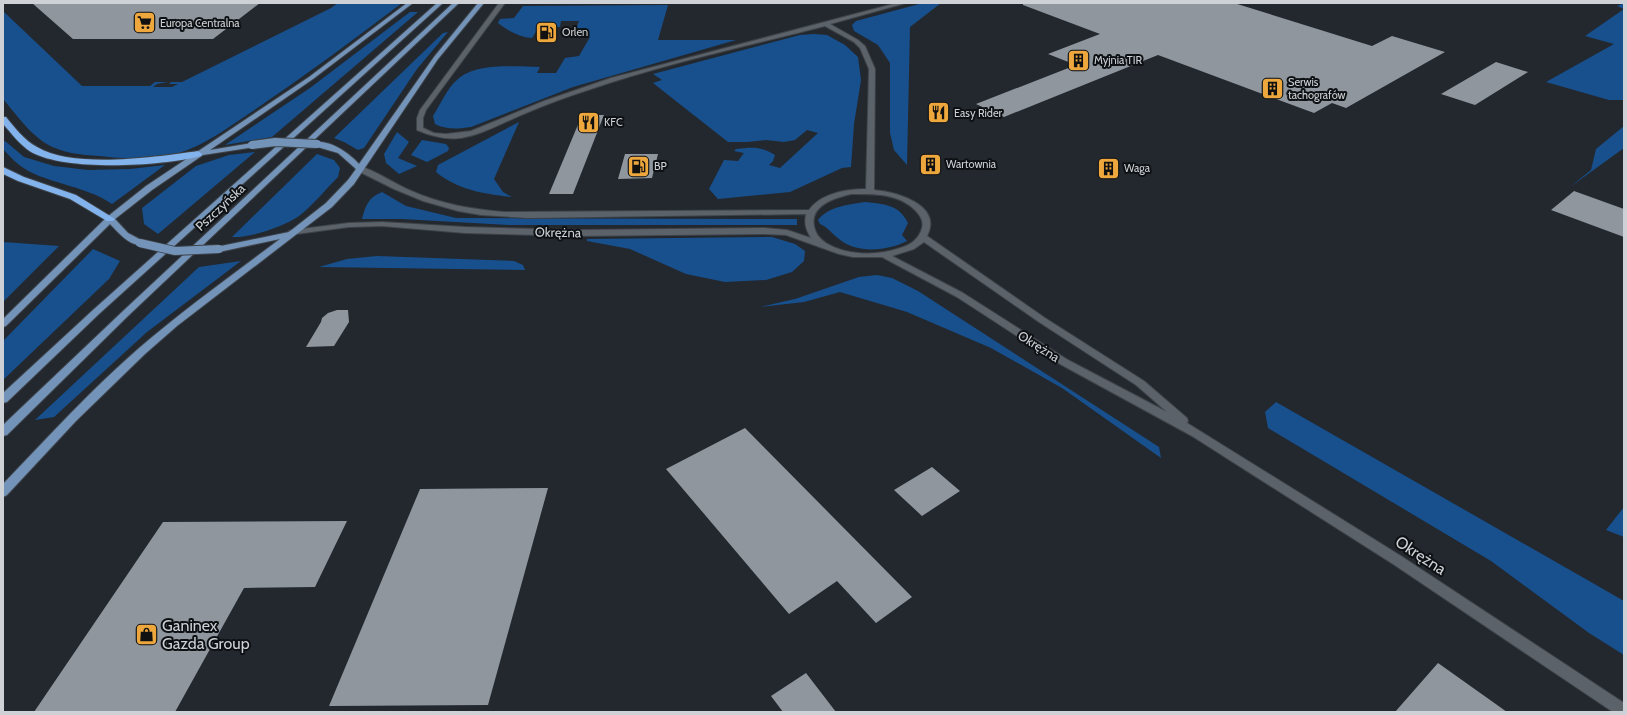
<svg xmlns="http://www.w3.org/2000/svg" width="1627" height="715" font-family="Cabin,sans-serif">
<rect width="100%" height="100%" fill="#23282f"/>
<!-- green -->
<path fill="#17508d" d="M 338,3 L 402,3 C 352,41 302,78 250,113 C 227,128 205,145 179,153 C 154,160 125,159 100,156 C 81,155 61,153 45,143 C 28,132 16,114 3,99 L 3,11 L 82,86 L 150,86 L 155,82 L 168,82 L 157,84 L 153,87 L 172,87 L 178,84 L 169,84 L 171,82 L 182,82 L 331,8 Z
M 923,3 L 941,3 L 910,27 L 907,165 L 894,150 L 890,133 L 890,63 L 878,45 L 854,31 L 852,25 L 856,21 Z
M 1624,3 L 1624,100 L 1609,100 L 1546,82 L 1614,44 L 1585,36 L 1624,9 L 1617,6 Z
M 668,5 L 658,40 L 736,40 L 573,87 L 471,127 C 458,129 447,130 435,124 L 433,116 C 440,105 448,87 457,80 C 476,62 516,67 540,67 L 537,73 L 556,73 L 565,58 L 579,56 L 590,37 L 566,36 L 569,31 L 575,31 L 579,21 L 561,21 L 560,27 L 539,27 L 532,38 C 520,37 508,31 498,23 L 500,19 L 514,18 L 523,6 Z
M 410,12 L 418,12 L 272,137 L 225,145 L 310,88 Z
M 448,32 L 417,69 L 364,148 L 358,150 L 344,142 L 334,138 L 443,33 Z
M 814,34 L 827,35 L 845,45 L 858,57 L 861,80 L 854,124 L 851,167 L 842,168 L 790,192 L 718,199 L 709,189 L 724,160 L 738,161 L 744,153 L 734,151 L 736,149 C 752,147 760,146 775,155 L 773,161 L 769,165 L 780,168 L 818,133 L 807,130 L 795,140 L 784,142 L 766,140 L 747,142 L 728,142 L 653,83 L 662,80 L 653,74 L 800,35 Z
M 519,122 L 494,179 L 503,192 L 512,197 C 484,194 458,190 436,172 L 438,165 Z
M 1624,126 L 1624,148 L 1570,187 L 1591,170 L 1596,149 Z
M 397,132 L 409,142 L 398,158 L 417,166 L 399,174 L 386,163 L 384,154 Z
M 422,140 L 446,144 L 449,148 L 448,151 L 427,162 L 411,155 Z
M 5,141 L 24,157 L 54,166 L 88,170 L 130,169 L 165,165 L 112,204 C 83,184 43,184 18,164 C 13,160 8,154 3,149 L 3,142 Z
M 255,152 L 158,234 L 144,224 L 142,208 L 196,166 L 229,155 Z
M 317,154 L 334,160 L 340,168 L 338,177 C 326,189 313,205 299,216 C 283,227 250,238 232,237 Z
M 382,192 L 406,206 L 456,218 L 797,219 L 797,225 L 509,225 L 402,219 L 362,219 C 366,205 368,198 382,192 Z
M 865,202 C 883,204 899,204 908,223 L 902,235 L 907,241 C 888,251 856,254 839,239 C 831,233 829,228 820,224 L 818,220 C 829,206 848,205 865,202 Z
M 772,237 L 795,244 L 805,251 L 804,261 L 792,272 L 766,280 L 725,282 L 686,274 L 630,249 L 587,241 L 587,239 Z
M 3,242 L 59,246 L 3,302 Z
M 93,249 L 120,261 L 109,279 L 3,380 L 3,341 Z
M 377,256 L 514,261 L 523,265 L 525,270 L 319,267 L 347,259 Z
M 241,261 L 147,332 L 54,417 L 35,420 L 199,267 Z
M 877,275 L 892,278 L 918,291 L 1159,447 L 1161,458 L 1062,388 L 991,348 L 907,312 L 840,292 L 804,302 L 760,307 L 795,299 L 859,277 Z
M 1276,402 L 1624,601 L 1624,655 L 1589,633 L 1491,561 L 1268,428 L 1265,412 Z
M 1624,507 L 1624,537 L 1606,530 Z"/>
<!-- building -->
<path fill="#8f969e" d="M 32,3 L 260,3 L 213,39 L 73,39 Z
M 1023,3 L 1234,3 L 1372,46 L 1392,36 L 1445,52 L 1346,108 L 1332,103 L 1314,113 L 1158,55 L 1004,117 L 976,104 L 1076,65 L 1048,54 L 1100,34 L 1023,5 Z
M 1496,62 L 1528,72 L 1475,105 L 1441,94 Z
M 582,115 L 604,115 L 573,194 L 549,194 Z
M 625,154 L 658,154 L 652,178 L 618,179 Z
M 1574,191 L 1624,209 L 1624,237 L 1551,210 Z
M 337,310 L 348,310 L 349,322 L 334,346 L 306,347 L 321,322 L 322,318 L 328,313 Z
M 745,428 L 912,597 L 876,623 L 837,581 L 789,614 L 666,469 Z
M 932,467 L 960,491 L 922,516 L 894,490 Z
M 548,488 L 488,705 L 329,706 L 420,489 Z
M 347,521 L 315,587 L 244,588 L 175,712 L 34,712 L 163,522 Z
M 1438,663 L 1507,712 L 1395,712 Z
M 806,673 L 836,712 L 783,712 L 771,696 Z"/>
<g fill="none" stroke-linecap="round" stroke-linejoin="round">
<defs>
<path id="minor" d="M 499,3 L 505,3 L 426,110 L 423,118 L 423,128 L 434,133 L 446,134 L 471,131 L 544,101 L 611,78 L 897,3 L 906,3 L 830,24 L 858,40 L 865,46 L 875,69 L 874,190 C 897,192 943,205 927,236 L 1045,318 L 1144,381 L 1187,418 L 1188,421 L 1187,423 L 1401,556 L 1624,703 L 1624,712 L 1613,712 L 1393,564 L 1192,436 L 1060,364 L 957,297 L 882,257 L 853,257 L 839,254 L 786,235 L 764,234 L 578,236 L 465,233 L 382,226 L 349,227 L 289,235 L 288,233 L 289,231 L 292,230 L 349,223 L 382,222 L 465,227 L 578,230 L 764,228 L 787,230 L 811,238 C 806,230 804,224 806,214 L 528,218 L 481,215 L 458,211 L 423,201 L 394,189 L 356,170 L 355,168 L 359,166 C 375,170 393,183 409,190 C 440,204 471,209 504,212 L 809,210 C 821,193 847,189 866,189 L 869,69 L 860,48 L 854,42 L 825,26 C 747,46 667,63 591,89 C 569,96 547,104 526,113 C 504,122 484,134 461,138 C 445,140 431,136 417,130 L 417,118 L 420,110 ZM 851,194 C 873,194 898,193 915,210 C 920,215 924,221 922,228 C 919,239 911,245 900,248 C 878,256 847,256 826,243 C 820,239 815,233 814,226 C 810,205 835,198 851,194 ZM 924,242 L 1039,322 L 1136,385 L 1167,412 L 1068,360 L 963,293 L 892,256 L 914,249 Z"/>
<path id="major" d="M 407,3 L 413,3 L 313,79 L 210,150 L 252,143 L 255,143 L 255,147 L 203,155 L 152,190 L 115,219 L 128,233 L 143,241 L 144,243 L 143,245 C 130,247 118,232 110,224 L 6,326 L 3,327 L 3,319 L 107,217 L 146,186 L 309,77 Z
M 437,3 L 443,3 L 99,314 L 7,402 L 3,403 L 3,393 L 93,310 Z
M 453,3 L 459,3 L 128,316 L 7,435 L 3,436 L 3,425 L 122,312 Z
M 478,3 L 484,3 L 438,59 L 354,184 L 332,207 L 177,326 L 145,354 L 76,421 L 7,495 L 3,497 L 3,484 C 47,438 90,391 138,349 C 183,310 232,275 280,239 L 219,252 L 215,249 L 216,247 L 289,232 L 326,203 L 348,180 L 356,169 L 338,153 L 314,146 L 314,142 C 331,140 349,153 359,164 L 434,57 Z"/>
<path id="highway" d="M 3,117 L 6,117 C 15,128 24,140 37,147 C 73,169 157,157 198,151 L 202,154 L 201,156 C 162,166 67,172 31,152 C 20,145 12,134 3,124 Z
M 3,167 L 24,177 L 76,195 L 115,219 L 113,221 L 107,221 L 70,199 L 18,181 L 3,174 Z"/>
</defs>
<!-- minor casing -->
<use href="#minor" stroke="#3e4348" stroke-width="2"/>
<!-- major casing -->
<use href="#major" stroke="#3e4348" stroke-width="2"/>
<!-- highway casing -->
<use href="#highway" stroke="#3e4348" stroke-width="2"/>
<!-- minor -->
<use href="#minor" fill="#5c626a" fill-rule="evenodd"/>
<!-- major -->
<use href="#major" fill="#7393b9" fill-rule="evenodd"/>
<!-- highway -->
<use href="#highway" fill="#82b3ed" fill-rule="evenodd"/>
<defs>
<path id="major-bridge" d="M 252,145 L 275,142 L 317,144
M 140,243 L 175,251 L 219,249"/>
</defs>
<!-- major-bridge casing -->
<use href="#major-bridge" stroke="#3e4348" stroke-width="10" stroke-linecap="butt"/>
<!-- major-bridge -->
<use href="#major-bridge" stroke="#7393b9" stroke-width="8"/>
</g>
<!-- icons -->
<defs>
<symbol id="supermarket-square" viewBox="-11 -11 22 22"><rect x="-9" y="-9" width="18" height="18" rx="4" fill="#eea73d" stroke="#0e1114"/><path d="M-6-5.5h2.5l.6 2H6L4.5 2H-2.5L-4.4-4H-6ZM-1.5 3.2a1.3 1.3 0 1 0 .1 0ZM3 3.2a1.3 1.3 0 1 0 .1 0Z" fill="#111"/></symbol>
<symbol id="fuel-square" viewBox="-11 -11 22 22"><rect x="-9" y="-9" width="18" height="18" rx="4" fill="#eea73d" stroke="#0e1114"/><path d="M-5.5-6h7V0h2V4h1.3V-2.5L3-4.5l.8-.8L6-3V5H2.5V1h-1V6h-7ZM-4.2-4.7v3.2H.2V-4.7Z" fill="#111"/></symbol>
<symbol id="building-square" viewBox="-11 -11 22 22"><rect x="-9" y="-9" width="18" height="18" rx="4" fill="#eea73d" stroke="#0e1114"/><path d="M-4-6H4V6H1V3H-1V6H-4ZM-2.5-4.3h1.7v1.8h-1.7ZM.8-4.3h1.7v1.8H.8ZM-2.5-1h1.7V.8h-1.7ZM.8-1h1.7V.8H.8Z" fill="#111"/></symbol>
<symbol id="restaurant-square" viewBox="-11 -11 22 22"><rect x="-9" y="-9" width="18" height="18" rx="4" fill="#eea73d" stroke="#0e1114"/><path d="M-5-6h1v4h1v-4h1v4h1v-4h1v5L-1.5 .5V6h-2V.5L-5-1ZM5-6V6H3V1.5H1.5Q1.5-4 5-6Z" fill="#111"/></symbol>
<symbol id="shop-square" viewBox="-11 -11 22 22"><rect x="-9" y="-9" width="18" height="18" rx="4" fill="#eea73d" stroke="#0e1114"/><path d="M-5-2.5h2.3a2.7 3.5 0 0 1 5.4 0H5L5.5 6h-11ZM-1.5-2.5h3a1.5 2.3 0 0 0-3 0Z" fill="#111"/></symbol>
</defs>
<g fill-rule="evenodd">
<use href="#supermarket-square" x="132" y="10" width="25" height="25"/>
<use href="#fuel-square" x="534" y="20" width="25" height="25"/>
<use href="#building-square" x="1066" y="48" width="25" height="25"/>
<use href="#building-square" x="1260" y="76" width="25" height="25"/>
<use href="#restaurant-square" x="926" y="100" width="25" height="25"/>
<use href="#restaurant-square" x="576" y="110" width="25" height="25"/>
<use href="#building-square" x="918" y="152" width="25" height="25"/>
<use href="#fuel-square" x="626" y="154" width="25" height="25"/>
<use href="#building-square" x="1096" y="156" width="25" height="25"/>
<use href="#shop-square" x="134" y="622" width="25" height="25"/>
</g>
<g text-anchor="middle" stroke-width="4" stroke-linejoin="round" paint-order="stroke">
<!-- far-poi labels -->
<g font-size="11" fill="#ced1d5" stroke="#0e1114" text-anchor="start">
<text x="160" y="27">Europa Centralna</text>
<text x="562" y="36">Orlen</text>
<text x="1094" y="64">Myjnia TIR</text>
<text x="1288" y="86">Serwis<tspan x="1288" dy="13">tachografów</tspan></text>
<text x="954" y="117">Easy Rider</text>
<text x="604" y="126">KFC</text>
<text x="946" y="168">Wartownia</text>
<text x="654" y="170">BP</text>
<text x="1124" y="172">Waga</text>
</g>
<!-- street labels -->
<g font-size="13" fill="#ced1d5" stroke="#0e1114">
<text transform="translate(220 207) rotate(-43)" y="5">Pszczyńska</text>
<text transform="translate(558 232) rotate(1)" y="5">Okrężna</text>
<text transform="translate(1039 346) rotate(32)" y="5">Okrężna</text>
</g>
<!-- near-street labels -->
<g font-size="16" fill="#ced1d5" stroke="#0e1114">
<text transform="translate(1421 555) rotate(33)" y="6">Okrężna</text>
</g>
<!-- near-poi labels -->
<g font-size="16" fill="#ced1d5" stroke="#0e1114" text-anchor="start">
<text x="162" y="631">Ganinex<tspan x="162" dy="18">Gazda Group</tspan></text>
</g>
</g>
<!-- border -->
<rect width="1627" height="715" fill="none" stroke="#ced1d5" stroke-width="8"/>
</svg>
